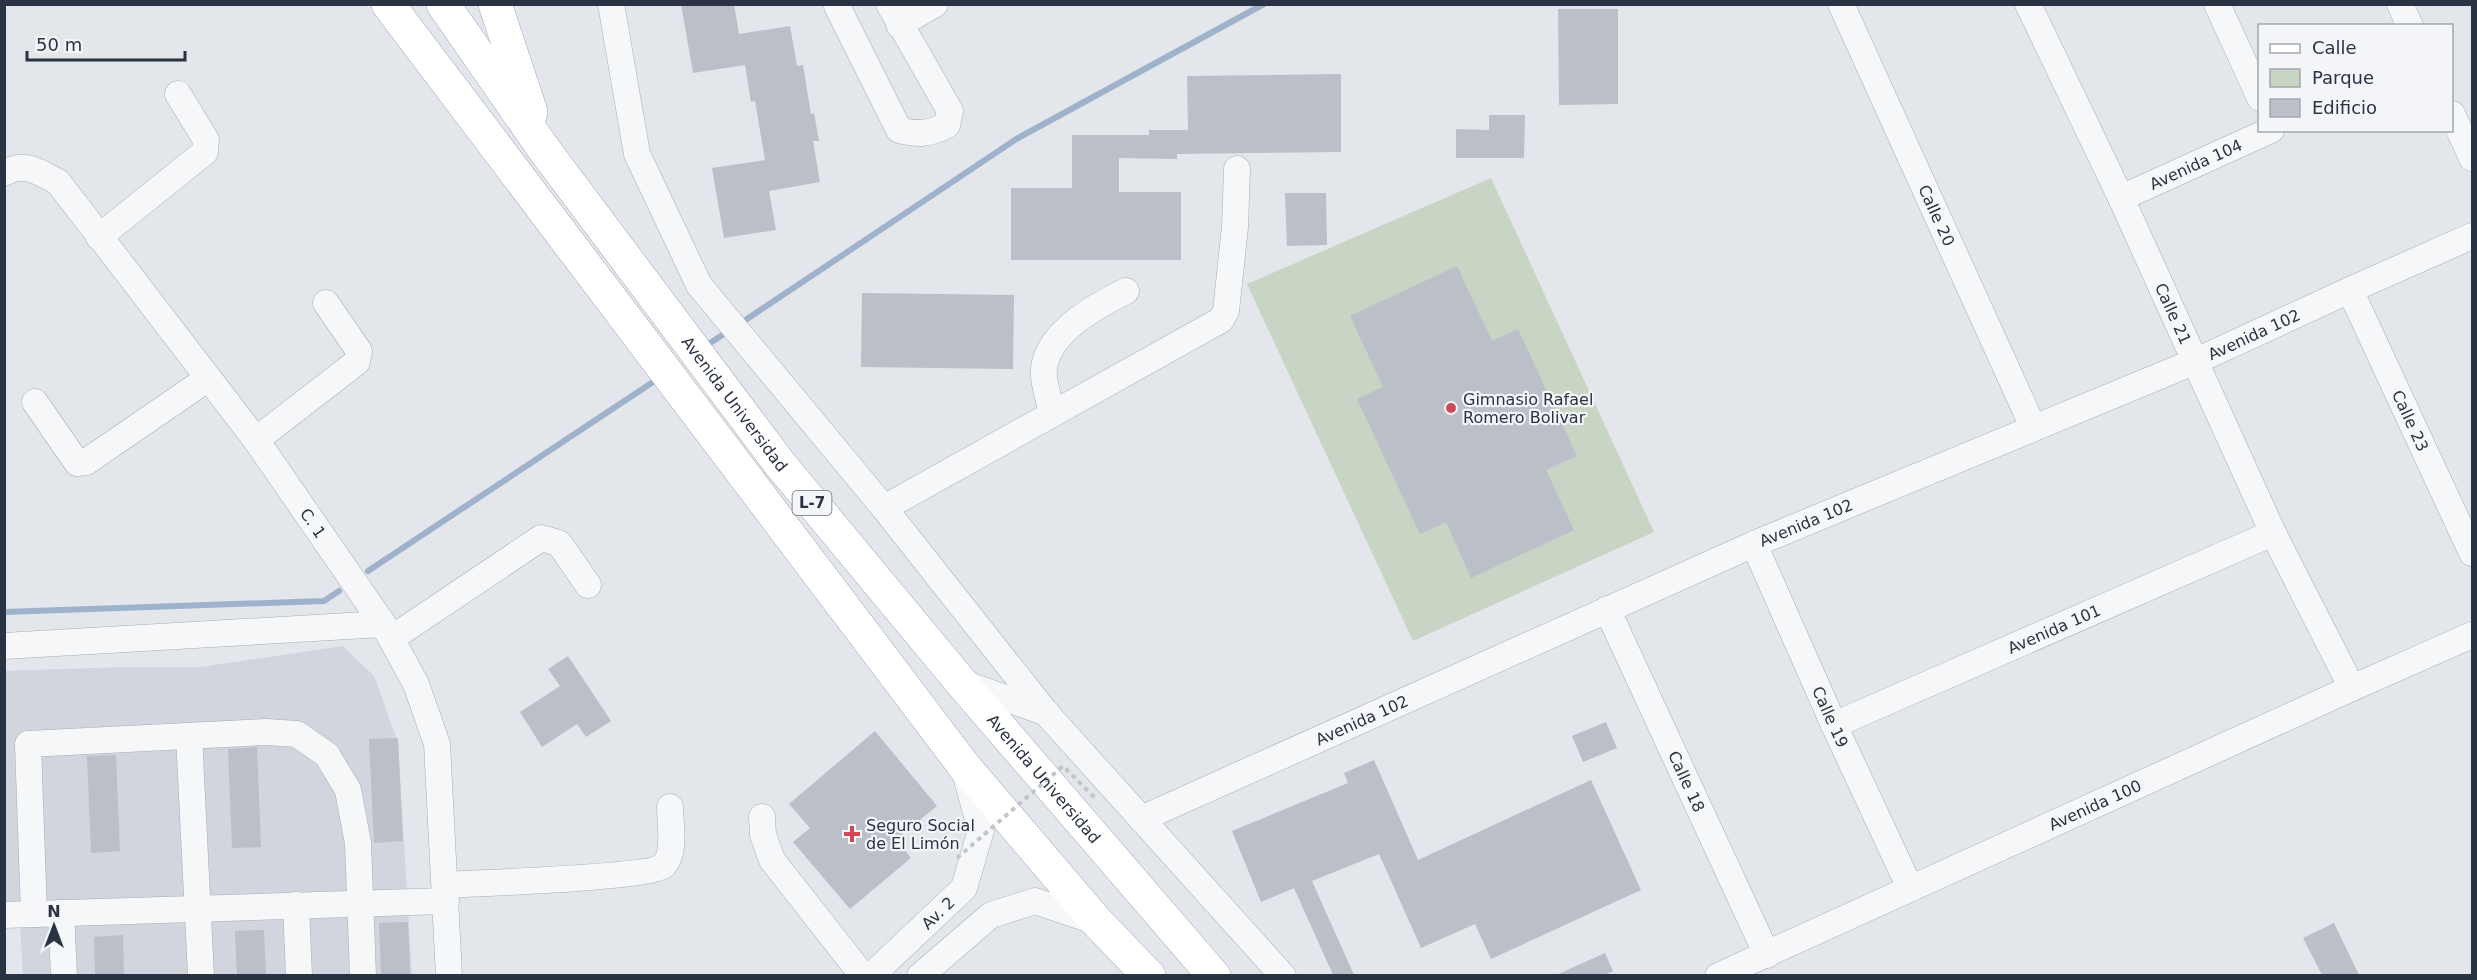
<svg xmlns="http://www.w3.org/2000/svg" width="2477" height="980" font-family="'DejaVu Sans',sans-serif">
<rect width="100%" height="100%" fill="#e3e6eb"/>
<!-- built -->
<path fill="#d1d5dd" d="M 343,646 L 374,676 L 398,743 L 412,975 L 23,975 L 20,925 L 5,925 L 4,671 L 125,667 L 201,667 Z"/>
<!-- green -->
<path fill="#c8d5c4" d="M 1491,178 L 1654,532 L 1413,641 L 1247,284 Z"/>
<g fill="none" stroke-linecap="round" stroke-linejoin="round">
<!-- stream -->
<path stroke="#9eb2cb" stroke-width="6" d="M 744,321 L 1018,138 L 1264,4
M 707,345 L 724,334
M 368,571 L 656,380
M 4,612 L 324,601 L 339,591"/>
</g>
<!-- building -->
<path fill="#babfc8" d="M 681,4 L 734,4 L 739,34 L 790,26 L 797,66 L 803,65 L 811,114 L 814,113 L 819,141 L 813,141 L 820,182 L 769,191 L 776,230 L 724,238 L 712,168 L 765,160 L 755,101 L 751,102 L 745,65 L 693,73 Z
M 1558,9 L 1618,9 L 1618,104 L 1559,105 Z
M 1341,74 L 1341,152 L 1177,154 L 1177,159 L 1119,158 L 1119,192 L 1181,192 L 1181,260 L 1011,260 L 1011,188 L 1072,188 L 1072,135 L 1149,135 L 1149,130 L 1188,130 L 1187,76 Z
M 1489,115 L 1525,115 L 1524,158 L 1456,158 L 1456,129 L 1489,130 Z
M 1285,193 L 1326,193 L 1327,245 L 1287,246 Z
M 1457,266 L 1492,341 L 1518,329 L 1577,456 L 1546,470 L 1574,530 L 1471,578 L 1446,522 L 1420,534 L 1357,399 L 1383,387 L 1350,316 Z
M 862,293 L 1014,295 L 1013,369 L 861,367 Z
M 568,656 L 611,721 L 586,737 L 577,724 L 542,747 L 520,712 L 560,686 L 548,669 Z
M 1606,722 L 1617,748 L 1583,762 L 1572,736 Z
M 875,731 L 937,806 L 896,839 L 911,858 L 850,909 L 793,842 L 810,828 L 789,804 Z
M 398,738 L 403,841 L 374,843 L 369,739 Z
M 257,747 L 261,847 L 232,848 L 228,749 Z
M 116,755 L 120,851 L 91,853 L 87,756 Z
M 1374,760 L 1418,860 L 1591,780 L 1641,890 L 1491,959 L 1475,924 L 1421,948 L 1379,854 L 1312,881 L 1354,975 L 1333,975 L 1294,888 L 1261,902 L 1232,831 L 1348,783 L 1344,773 Z
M 408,922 L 410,975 L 381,975 L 379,923 Z
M 2334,923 L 2359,975 L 2322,975 L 2303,938 Z
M 264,930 L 266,975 L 237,975 L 235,931 Z
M 123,935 L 124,975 L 95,975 L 94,937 Z
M 1605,953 L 1613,971 L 1604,975 L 1556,975 Z"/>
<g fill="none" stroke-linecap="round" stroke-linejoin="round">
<defs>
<g id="minor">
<path d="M 611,4 L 637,154 L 699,285 L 884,508 L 1047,714 L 1283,976"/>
<path id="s1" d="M 1841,4 L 2033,427"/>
<path id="s2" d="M 2028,4 L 2121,198 L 2273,533 L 2352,688"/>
<path d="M 2217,4 L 2260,98"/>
<path d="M 2400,4 L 2410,26"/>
<path d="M 837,6 L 899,130 C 918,135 929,134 947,125 L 950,111 L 889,4"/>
<path d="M 899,25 L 935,4"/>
<path d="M 2452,114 L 2472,158"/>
<path id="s3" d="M 4,173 C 25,161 39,172 58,182 L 256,440 L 383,624 L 416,684 L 437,744 L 449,976"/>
<path id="s4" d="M 2121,198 L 2271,130"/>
<path d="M 99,237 L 205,152 L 206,140 L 178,94"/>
<path id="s5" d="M 2350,290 L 2472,553"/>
<path d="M 35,402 L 77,463 L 86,462 L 207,379"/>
<path d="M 1052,414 C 1050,403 1042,379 1044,368 C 1049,331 1096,306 1126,291"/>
<path d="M 256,440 L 357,362 L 359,351 L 326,303"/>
<path d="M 884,508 L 1221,320 L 1226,311 L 1235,227 L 1237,169"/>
<path id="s6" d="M 1754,544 L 1834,725 L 1910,888"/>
<path id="s7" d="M 1607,609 L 1767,955"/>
<path d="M 392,638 L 541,538 L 559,543 L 588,585"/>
<path d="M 4,646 L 383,624"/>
<path d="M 960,682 L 1047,713"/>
<path id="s8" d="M 1834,725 L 2273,533"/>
<path d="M 189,736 L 201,976"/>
<path d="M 762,817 L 763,835 L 772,860 L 863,976"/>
<path id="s9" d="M 1141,819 L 1754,544 L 2196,361 L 2350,290 L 2472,236"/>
<path d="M 445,885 C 475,883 651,878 664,865 C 676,853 670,823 670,807"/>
<path d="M 296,905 L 299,976"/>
<path d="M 61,913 L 64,976"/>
<path d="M 34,914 L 28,744 L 266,732 L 297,734 L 327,755 L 348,790 L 358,843 L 363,976"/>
<path d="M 4,915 L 446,901"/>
<path id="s10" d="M 871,976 L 964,888 L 981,830 L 964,769"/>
<path d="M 920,976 L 991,915 L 1035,901 L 1097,922"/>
<path id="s11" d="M 1718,976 L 2352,688 L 2472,635"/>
</g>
<g id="major">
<path d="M 388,4 L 964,766 L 1097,922 L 1149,976"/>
<path id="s12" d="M 443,4 L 543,148 L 780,464 L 960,681 L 1214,976"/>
<path d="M 495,4 L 531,112"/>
</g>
</defs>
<!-- minor casing -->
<use href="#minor" stroke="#a8adb5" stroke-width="27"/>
<!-- major casing -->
<use href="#major" stroke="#a2aab7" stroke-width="34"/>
<!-- minor -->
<use href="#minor" stroke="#f6f7f9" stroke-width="26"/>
<!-- major -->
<use href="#major" stroke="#fff" stroke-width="33"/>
<!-- path-bridge -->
<path stroke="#c1c4ca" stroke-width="4" stroke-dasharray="4.5 4.5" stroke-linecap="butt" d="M 957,858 L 1063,766 L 1097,800"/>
</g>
<!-- markers -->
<g fill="#d04858" stroke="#f3f5f8" stroke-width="2">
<circle cx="1451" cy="408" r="6"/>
<path d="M849 825h6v6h6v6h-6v6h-6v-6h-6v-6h6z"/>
</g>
<g text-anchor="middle" stroke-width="4.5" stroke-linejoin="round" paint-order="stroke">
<!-- shield labels -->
<rect fill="#f3f5f8" stroke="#666d79" stroke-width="1.5" x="792.5" y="491" width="39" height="24" rx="4.5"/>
<g font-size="15" font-weight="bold" fill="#2a3343">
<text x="812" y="508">L-7</text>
</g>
<!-- street labels -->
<g font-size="16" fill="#2a3343" stroke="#f3f5f8">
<text dy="6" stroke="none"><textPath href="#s4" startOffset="82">Avenida 104</textPath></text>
<text dy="6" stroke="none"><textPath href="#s1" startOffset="232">Calle 20</textPath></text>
<text dy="6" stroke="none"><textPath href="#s2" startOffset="342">Calle 21</textPath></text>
<text dy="6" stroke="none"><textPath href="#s9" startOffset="1214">Avenida 102</textPath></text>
<text dy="6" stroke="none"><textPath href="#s12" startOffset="495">Avenida Universidad</textPath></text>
<text dy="6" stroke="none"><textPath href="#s5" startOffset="144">Calle 23</textPath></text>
<text dy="6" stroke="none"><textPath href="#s9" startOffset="728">Avenida 102</textPath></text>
<text dy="6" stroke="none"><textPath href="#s3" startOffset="484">C. 1</textPath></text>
<text dy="6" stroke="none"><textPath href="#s8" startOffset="240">Avenida 101</textPath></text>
<text dy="6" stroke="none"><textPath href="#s6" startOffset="189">Calle 19</textPath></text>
<text dy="6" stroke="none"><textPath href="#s9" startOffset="242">Avenida 102</textPath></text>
<text dy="6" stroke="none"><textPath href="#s12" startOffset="981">Avenida Universidad</textPath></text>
<text dy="6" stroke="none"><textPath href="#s7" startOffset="190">Calle 18</textPath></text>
<text dy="6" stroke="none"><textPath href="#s11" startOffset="414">Avenida 100</textPath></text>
<text dy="6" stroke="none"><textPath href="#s10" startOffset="92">Av. 2</textPath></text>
</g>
<!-- poi labels -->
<g font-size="16" fill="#2a3343" stroke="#f3f5f8" text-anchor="start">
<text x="1463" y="405">Gimnasio Rafael<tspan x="1463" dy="18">Romero Bolivar</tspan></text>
<text x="866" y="831">Seguro Social<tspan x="866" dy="18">de El Limón</tspan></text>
</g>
</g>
<!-- border -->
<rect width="2477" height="980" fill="none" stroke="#2a3343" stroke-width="12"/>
<!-- legend -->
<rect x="2258" y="24" width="195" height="108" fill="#f3f5f8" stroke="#a3a7b0" stroke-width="1.5"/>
<rect x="2270" y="44" width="30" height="9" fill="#ffffff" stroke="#a3a7b0" stroke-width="1.5"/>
<text x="2312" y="54" font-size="18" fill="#2a3343">Calle</text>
<rect x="2270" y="69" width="30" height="18" fill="#c8d5c4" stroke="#a3a7b0" stroke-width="1.5"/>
<text x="2312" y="84" font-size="18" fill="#2a3343">Parque</text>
<rect x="2270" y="99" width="30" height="18" fill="#babfc8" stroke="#a3a7b0" stroke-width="1.5"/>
<text x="2312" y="114" font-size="18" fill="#2a3343">Edificio</text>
<!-- north arrow -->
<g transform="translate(54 926)" stroke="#f3f5f8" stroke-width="4.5" paint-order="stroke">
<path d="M0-4.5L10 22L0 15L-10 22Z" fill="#2a3343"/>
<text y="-9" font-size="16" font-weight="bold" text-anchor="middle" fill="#2a3343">N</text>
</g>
<!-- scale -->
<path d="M27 51v9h158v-9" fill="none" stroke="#2a3343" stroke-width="3"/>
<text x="36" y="51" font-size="18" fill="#2a3343" stroke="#f3f5f8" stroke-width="4.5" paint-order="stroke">50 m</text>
</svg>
